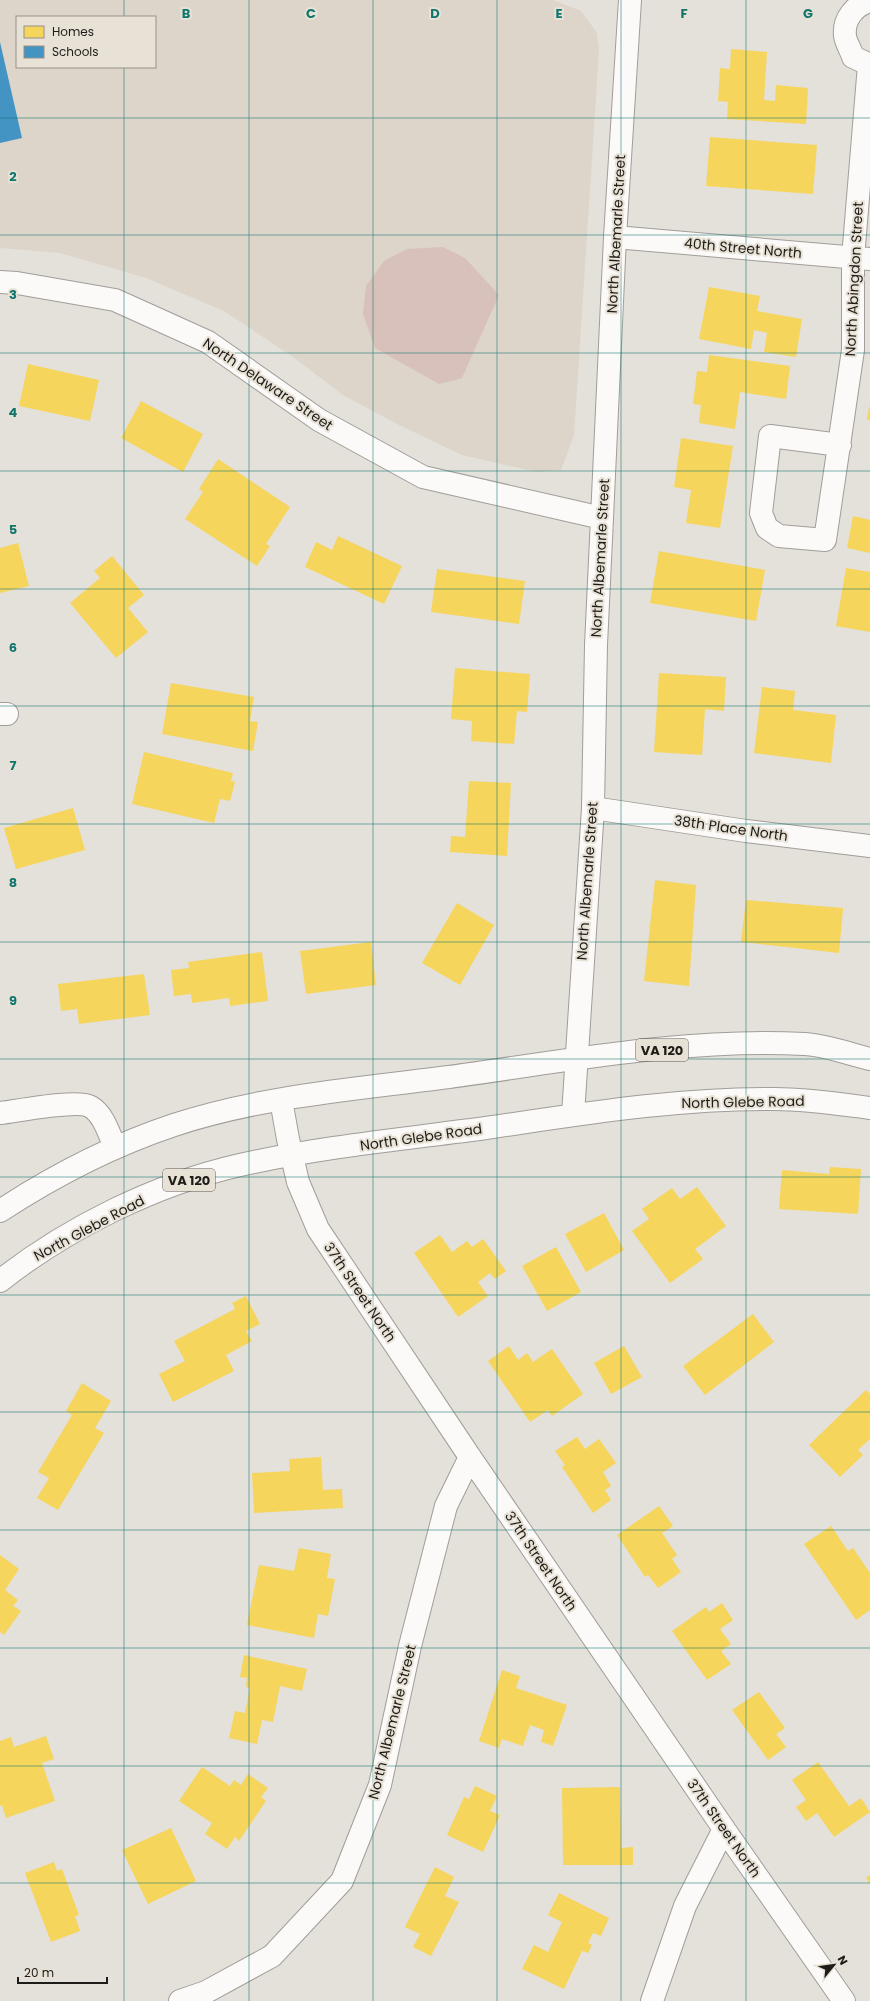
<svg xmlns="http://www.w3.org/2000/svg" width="870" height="2001" font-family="Poppins,sans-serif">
<rect width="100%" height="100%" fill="#e4e0da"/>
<!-- built -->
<path fill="#ddd5c9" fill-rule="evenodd" d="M 0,0 L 553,0 L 581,11 L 597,33 L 599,51 L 574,435 L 561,470 L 537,472 L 462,455 L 397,424 L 343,395 L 293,357 L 224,311 L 146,278 L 60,253 L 0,248 ZM 17,17 L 155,17 L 155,67 L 17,67 Z"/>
<!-- green -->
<path fill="#d7c1ba" d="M 443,247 L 465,258 L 499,295 L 462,378 L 439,384 L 375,348 L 363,314 L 366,286 L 384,261 L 407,249 Z"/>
<!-- homes -->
<path fill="#f6d55c" d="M 731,49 L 767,52 L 764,100 L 775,101 L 776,85 L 808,88 L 806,124 L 727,119 L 728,102 L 718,101 L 720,68 L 730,69 Z
M 710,137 L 817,145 L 813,194 L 706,186 Z
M 709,287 L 760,296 L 757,311 L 802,319 L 796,357 L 764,352 L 767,333 L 754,330 L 751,349 L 699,339 Z
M 709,355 L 790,366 L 786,399 L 740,392 L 735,429 L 699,423 L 701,405 L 693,404 L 697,371 L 707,372 Z
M 28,364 L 99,380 L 90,421 L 19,406 Z
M 141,401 L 203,434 L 183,472 L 121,438 Z
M 869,407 L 870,407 L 870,420 L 867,420 Z
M 681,438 L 733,446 L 720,528 L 686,523 L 691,490 L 674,487 Z
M 218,459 L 290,507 L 266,544 L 270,546 L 257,566 L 185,519 L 203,492 L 199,489 Z
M 853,516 L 870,520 L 870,553 L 847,548 Z
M 338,536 L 402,566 L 384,604 L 305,567 L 316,542 L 332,550 Z
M 18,543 L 29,586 L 0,593 L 0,548 Z
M 659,551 L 765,570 L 756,621 L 650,603 Z
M 112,556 L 144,595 L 128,608 L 148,632 L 116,658 L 70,603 L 100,578 L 94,571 Z
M 846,568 L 870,572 L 870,632 L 836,626 Z
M 437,569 L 525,581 L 519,624 L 431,612 Z
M 455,668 L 530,674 L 527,712 L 517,711 L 514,744 L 471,741 L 472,721 L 451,719 Z
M 659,673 L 726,677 L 724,711 L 705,709 L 702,755 L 654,752 Z
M 171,683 L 254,697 L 250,721 L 258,722 L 253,751 L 162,734 Z
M 762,687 L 795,691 L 793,710 L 836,715 L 831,763 L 754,753 Z
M 144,752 L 233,773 L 231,781 L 235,782 L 230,801 L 220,799 L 214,823 L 132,804 Z
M 469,781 L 511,783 L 507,856 L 450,852 L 451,836 L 465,837 Z
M 73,808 L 85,850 L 16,869 L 4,828 Z
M 655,880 L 696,885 L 689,986 L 644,981 Z
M 746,900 L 843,908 L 839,953 L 741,942 Z
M 457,903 L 494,925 L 460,985 L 422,963 Z
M 371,942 L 376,985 L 306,994 L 300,951 Z
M 262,952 L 268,1001 L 230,1006 L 229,998 L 192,1003 L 191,994 L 174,996 L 171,970 L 189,968 L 188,962 Z
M 144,974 L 150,1015 L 79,1024 L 77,1009 L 61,1011 L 58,984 Z
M 830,1167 L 861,1169 L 858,1214 L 779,1209 L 782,1170 L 829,1174 Z
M 697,1187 L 726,1226 L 695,1249 L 703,1259 L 670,1283 L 632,1231 L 649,1219 L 642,1209 L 672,1188 L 680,1199 Z
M 604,1213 L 624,1250 L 586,1272 L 565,1234 Z
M 440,1235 L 452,1252 L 467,1241 L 472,1247 L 483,1239 L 506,1271 L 495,1279 L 490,1273 L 478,1282 L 488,1296 L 458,1317 L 414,1253 Z
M 556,1247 L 581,1292 L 547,1311 L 522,1266 Z
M 246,1296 L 260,1324 L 246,1331 L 252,1341 L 226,1355 L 234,1371 L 173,1402 L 159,1374 L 185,1361 L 174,1341 L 235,1309 L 232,1303 Z
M 753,1314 L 774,1342 L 705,1395 L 683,1366 Z
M 509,1346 L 518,1360 L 527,1353 L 533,1362 L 552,1349 L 583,1394 L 552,1416 L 548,1410 L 530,1422 L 488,1361 Z
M 624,1346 L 642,1377 L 611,1394 L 594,1363 Z
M 82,1383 L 111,1401 L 95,1428 L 104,1433 L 58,1510 L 37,1498 L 49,1478 L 38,1472 L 72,1415 L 66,1411 Z
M 866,1390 L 870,1394 L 870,1439 L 858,1450 L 863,1455 L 840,1477 L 809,1445 Z
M 577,1437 L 585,1449 L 599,1439 L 616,1463 L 603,1472 L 611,1486 L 605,1490 L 611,1500 L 593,1513 L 562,1467 L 565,1465 L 555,1451 Z
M 321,1457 L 323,1490 L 342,1489 L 343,1508 L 254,1513 L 252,1473 L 290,1471 L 289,1459 Z
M 659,1506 L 673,1526 L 662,1533 L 677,1555 L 672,1559 L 681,1572 L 658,1588 L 648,1575 L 645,1577 L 617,1535 Z
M 831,1526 L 848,1551 L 853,1548 L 870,1573 L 870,1610 L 856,1620 L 804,1544 Z
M 299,1548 L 331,1554 L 327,1578 L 335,1579 L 328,1616 L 318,1614 L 314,1638 L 247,1625 L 259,1565 L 294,1571 Z
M 0,1555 L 19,1569 L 5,1590 L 18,1600 L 13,1606 L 21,1611 L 4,1635 L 0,1632 Z
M 722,1603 L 733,1620 L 720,1629 L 731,1644 L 721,1651 L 731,1664 L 707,1680 L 672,1631 L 706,1607 L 709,1612 Z
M 244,1655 L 307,1669 L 302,1691 L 280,1686 L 273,1722 L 262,1720 L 257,1744 L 229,1738 L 235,1711 L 245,1713 L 250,1688 L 246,1687 L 247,1678 L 240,1677 Z
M 502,1670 L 520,1676 L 516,1688 L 567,1705 L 553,1746 L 541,1742 L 544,1730 L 530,1725 L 523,1746 L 502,1739 L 499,1748 L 479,1741 Z
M 759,1692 L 785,1728 L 776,1734 L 786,1747 L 768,1760 L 732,1710 Z
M 46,1736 L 54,1759 L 42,1763 L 55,1801 L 6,1818 L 2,1805 L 0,1806 L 0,1741 L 11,1737 L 14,1747 Z
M 818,1762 L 849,1806 L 861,1798 L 870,1812 L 834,1837 L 817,1813 L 806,1821 L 796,1807 L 806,1800 L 792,1780 Z
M 202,1767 L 230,1786 L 234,1780 L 241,1785 L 248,1774 L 268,1788 L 261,1797 L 266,1801 L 239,1841 L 235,1837 L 227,1849 L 205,1834 L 212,1823 L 179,1801 Z
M 475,1786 L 497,1796 L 490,1811 L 500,1815 L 483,1852 L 447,1835 L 464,1797 L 469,1799 Z
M 620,1787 L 621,1848 L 633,1847 L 633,1865 L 563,1865 L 562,1788 Z
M 171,1828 L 196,1881 L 148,1904 L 122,1850 Z
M 54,1862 L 57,1871 L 62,1869 L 79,1915 L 75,1916 L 80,1931 L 51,1942 L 25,1873 Z
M 435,1867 L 454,1877 L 445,1896 L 459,1902 L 431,1956 L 413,1947 L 420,1934 L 405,1927 Z
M 870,1875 L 870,1885 L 866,1878 Z
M 559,1893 L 609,1918 L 601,1936 L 593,1933 L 588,1943 L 592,1945 L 588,1953 L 582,1951 L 564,1989 L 522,1969 L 534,1945 L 548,1952 L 562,1922 L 548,1915 Z"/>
<!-- schools -->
<path fill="#4393c3" d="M 0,42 L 22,138 L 0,143 Z"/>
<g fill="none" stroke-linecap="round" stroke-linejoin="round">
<defs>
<path id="street" d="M 870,1 C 855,5 843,19 845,36 C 846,43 851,50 853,57 L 870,65
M 615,237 L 870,259
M 0,282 L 17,283 L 115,300 L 208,342 L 319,420 L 423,477 L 602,518
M 840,445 L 770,436 L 761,513 L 767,528 L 779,536 L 825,540 L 853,350 L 853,258 L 869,65
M 0,714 L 7,714
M 593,808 L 746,831 L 870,846
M 281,1100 L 288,1139 L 298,1182 L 318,1229 L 470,1457 L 724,1829 L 844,2001
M 0,1113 C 18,1111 78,1099 91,1107 C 104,1115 109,1134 115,1147
M 180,2001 L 206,1992 L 272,1956 L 342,1881 L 380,1785 L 410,1646 L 446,1506 L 470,1457
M 652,2001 L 685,1906 L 724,1829"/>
<path id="secondary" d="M 573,1115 L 593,808 L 596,645 L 602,518 L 615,237 L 630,0"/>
<path id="primary" d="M 0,1211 C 55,1175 111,1146 174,1125 C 262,1096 357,1089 449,1077 C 566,1061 686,1038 804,1044 C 826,1045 849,1054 870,1059
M 0,1281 C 67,1228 156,1184 240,1165 C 321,1147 404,1139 486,1128 C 582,1114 678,1098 775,1099 C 807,1099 839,1104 870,1108"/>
</defs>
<!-- street casing -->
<use href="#street" stroke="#a19d99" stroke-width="24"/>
<!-- secondary casing -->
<use href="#secondary" stroke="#a19d99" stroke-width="24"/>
<!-- primary casing -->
<use href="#primary" stroke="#a19d99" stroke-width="24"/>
<!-- street -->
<use href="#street" stroke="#fbfaf9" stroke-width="22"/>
<!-- secondary -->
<use href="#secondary" stroke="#fbfaf9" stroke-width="22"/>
<!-- primary -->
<use href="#primary" stroke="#fbfaf9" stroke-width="22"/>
</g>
<!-- grid -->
<path fill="none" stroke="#0f766e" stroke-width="1" stroke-opacity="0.55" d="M 124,0 L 124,17M 249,0 L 249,2001M 373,0 L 373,2001M 497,0 L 497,2001M 621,0 L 621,2001M 746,0 L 746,2001M 124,67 L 124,2001M 0,118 L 870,118M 0,235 L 870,235M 0,353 L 870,353M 0,471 L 870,471M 0,589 L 870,589M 0,706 L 870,706M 0,824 L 870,824M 0,942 L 870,942M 0,1059 L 870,1059M 0,1177 L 870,1177M 0,1295 L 870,1295M 0,1412 L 870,1412M 0,1530 L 870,1530M 0,1648 L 870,1648M 0,1766 L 870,1766M 0,1883 L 870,1883"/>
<g text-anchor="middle" stroke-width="4" stroke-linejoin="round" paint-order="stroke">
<!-- shield labels -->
<g fill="#e8e1d6" stroke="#5b5751" stroke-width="1">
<rect x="636" y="1039" width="52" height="22" rx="3"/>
<rect x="163" y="1169" width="52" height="22" rx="3"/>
</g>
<g font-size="13" font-weight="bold" fill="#1e1c18">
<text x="662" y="1055">VA 120</text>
<text x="189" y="1185">VA 120</text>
</g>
<!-- street labels -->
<g font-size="14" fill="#1e1c18" stroke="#e8e1d6">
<text transform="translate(616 234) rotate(-87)" y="5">North Albemarle Street</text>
<text transform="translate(743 248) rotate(5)" y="5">40th Street North</text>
<text transform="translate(854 279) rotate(-87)" y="5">North Abingdon Street</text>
<text transform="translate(268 384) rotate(34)" y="5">North Delaware Street</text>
<text transform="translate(600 558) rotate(-87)" y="5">North Albemarle Street</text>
<text transform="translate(731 828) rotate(8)" y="5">38th Place North</text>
<text transform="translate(587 881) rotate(-86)" y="5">North Albemarle Street</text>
<text transform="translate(743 1102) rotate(-1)" y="5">North Glebe Road</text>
<text transform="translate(421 1137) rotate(-8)" y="5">North Glebe Road</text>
<text transform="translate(89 1228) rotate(-28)" y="5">North Glebe Road</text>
<text transform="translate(360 1292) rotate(56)" y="5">37th Street North</text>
<text transform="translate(541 1561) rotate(56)" y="5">37th Street North</text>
<text transform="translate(392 1722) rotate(-76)" y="5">North Albemarle Street</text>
<text transform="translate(724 1828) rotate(55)" y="5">37th Street North</text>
</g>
</g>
<g font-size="13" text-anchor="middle" font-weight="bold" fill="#0f766e" stroke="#e8e1d6" stroke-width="4" stroke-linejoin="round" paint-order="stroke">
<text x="186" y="18">B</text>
<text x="311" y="18">C</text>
<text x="435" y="18">D</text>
<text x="559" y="18">E</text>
<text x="684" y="18">F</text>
<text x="808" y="18">G</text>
<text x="13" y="181">2</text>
<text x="13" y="299">3</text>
<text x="13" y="417">4</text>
<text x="13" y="534">5</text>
<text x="13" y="652">6</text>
<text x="13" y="770">7</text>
<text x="13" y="887">8</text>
<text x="13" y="1005">9</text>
</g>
<!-- legend -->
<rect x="16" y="16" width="140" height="52" fill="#e8e1d6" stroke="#97928a"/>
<rect x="24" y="26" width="20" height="12" fill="#f6d55c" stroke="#97928a"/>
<text x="52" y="36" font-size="12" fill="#1e1c18">Homes</text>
<rect x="24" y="46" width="20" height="12" fill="#4393c3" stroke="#97928a"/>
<text x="52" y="56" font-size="12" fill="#1e1c18">Schools</text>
<!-- north arrow -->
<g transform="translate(834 1965) rotate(61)" stroke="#e8e1d6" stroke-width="3" paint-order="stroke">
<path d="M0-3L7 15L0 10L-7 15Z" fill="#1e1c18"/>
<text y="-6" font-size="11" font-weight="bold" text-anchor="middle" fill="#1e1c18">N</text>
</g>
<!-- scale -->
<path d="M18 1977v6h89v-6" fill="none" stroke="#1e1c18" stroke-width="2"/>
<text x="24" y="1977" font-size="12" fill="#1e1c18" stroke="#e8e1d6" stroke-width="3" paint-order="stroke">20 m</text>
</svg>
